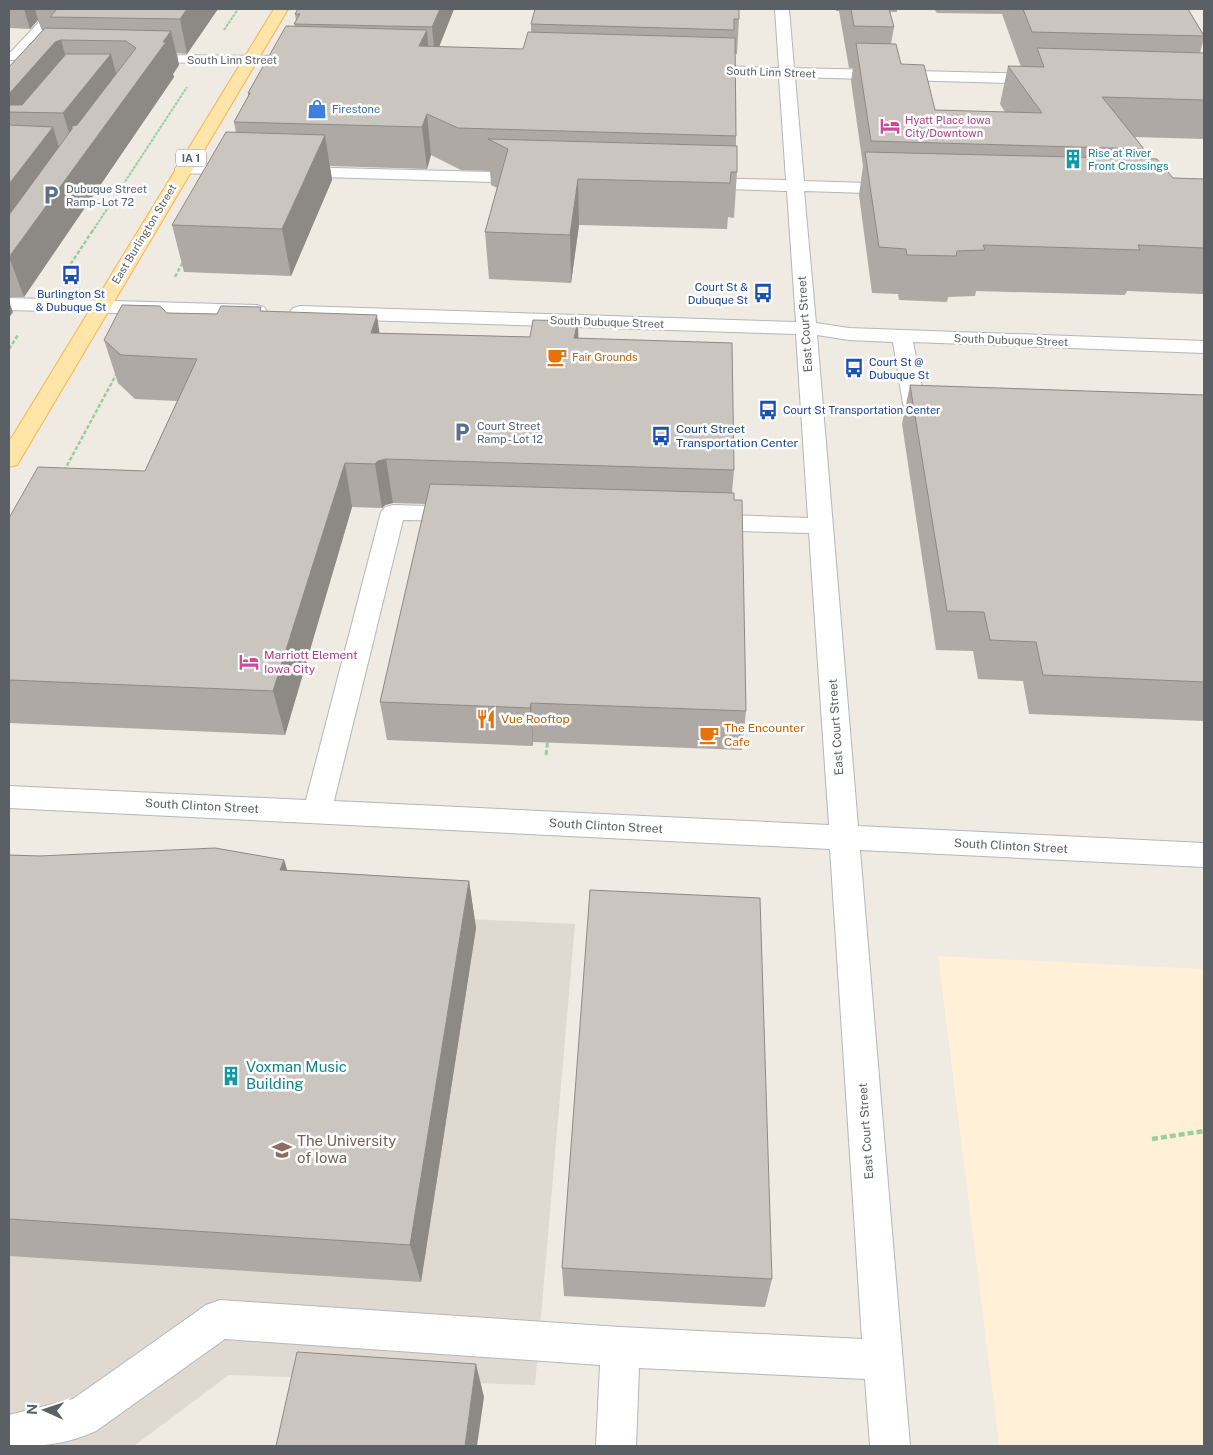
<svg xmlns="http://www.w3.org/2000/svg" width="1213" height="1455" font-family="'Public Sans',sans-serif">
<rect width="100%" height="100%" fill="#efeae2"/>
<!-- commercial -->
<path fill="#fff0d7" d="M 938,956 L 1204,969 L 1204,1446 L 999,1446 Z"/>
<!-- education -->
<path fill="#dfd9d1" d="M 9,897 L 575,924 L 535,1385 L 229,1375 L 134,1446 L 9,1446 Z"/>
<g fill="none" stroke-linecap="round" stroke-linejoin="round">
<defs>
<path id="minor" d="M 51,9 L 65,9 L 27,52 L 62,54 L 64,57 L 62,60 L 9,60 L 9,52 L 11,52 Z
M 775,9 L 789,9 L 794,68 L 1042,74 L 1047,76 L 1050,79 L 1047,82 L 1042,84 L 795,77 L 804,181 L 898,184 L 904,185 L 907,189 L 904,193 L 898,194 L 804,191 L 816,323 L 849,328 L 1204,341 L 1204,353 L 913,342 L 924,398 L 941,400 L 944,405 L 941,410 L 933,411 L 906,409 L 903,404 L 893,342 L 849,340 L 817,335 L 858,826 L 1204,843 L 1204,867 L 860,850 L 910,1446 L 870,1446 L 865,1379 L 639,1368 L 636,1446 L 596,1446 L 600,1365 L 225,1339 L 96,1431 C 64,1445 43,1446 9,1446 L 9,1415 L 73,1399 L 206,1305 L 220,1300 L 620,1327 L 862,1339 L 830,849 L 9,808 L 9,786 L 306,800 L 381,512 L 385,507 L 393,505 L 462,507 L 470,509 L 474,514 L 470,519 L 462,521 L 403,520 L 334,801 L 829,825 L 809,533 L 705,530 L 697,527 L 693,522 L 697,517 L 705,514 L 808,518 L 796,334 L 300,318 L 293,316 L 290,312 L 293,308 L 300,306 L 796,322 L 787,191 L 699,188 L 693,187 L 690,183 L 693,179 L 699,178 L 786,180 L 779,77 L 697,75 L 692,73 L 689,70 L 692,67 L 697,65 L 779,68 Z
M 140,55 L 305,56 L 310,57 L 312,60 L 310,63 L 305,64 L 135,62 L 133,59 L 135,56 Z
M 184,164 L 241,165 L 247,166 L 250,170 L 247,174 L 241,175 L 178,173 L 175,169 L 178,165 Z
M 294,167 L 528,173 L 534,174 L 537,178 L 534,182 L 528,183 L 288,176 L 285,172 L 288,168 Z
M 9,298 L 257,305 L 264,307 L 267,311 L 264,315 L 257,317 L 9,310 Z"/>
<path id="major" d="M 274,9 L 288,9 L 20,460 L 17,465 L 9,467 L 9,442 Z"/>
</defs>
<!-- minor casing -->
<use href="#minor" stroke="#b3b7bb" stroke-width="2"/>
<!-- major casing -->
<use href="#major" stroke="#fbb34f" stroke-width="2"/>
<!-- path-far3 -->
<path stroke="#98cfa0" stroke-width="2" stroke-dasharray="3 1" stroke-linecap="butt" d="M 224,30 L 238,9
M 92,232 L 187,87"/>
<!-- path-far2 -->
<path stroke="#98cfa0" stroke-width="2.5" stroke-dasharray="4 2" stroke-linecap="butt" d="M 64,274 L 93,230
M 175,277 L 184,260
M 9,349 L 18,335
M 64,471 L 117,373"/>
<!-- path-far1 -->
<path stroke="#98cfa0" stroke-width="3" stroke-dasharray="5 2.5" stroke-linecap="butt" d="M 546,755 L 548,738"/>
<!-- path -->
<path stroke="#98cfa0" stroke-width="4.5" stroke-dasharray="6 3" stroke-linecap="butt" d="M 1152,1139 L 1204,1131"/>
<!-- minor -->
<use href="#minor" fill="#fff" fill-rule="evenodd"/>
<!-- major -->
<use href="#major" fill="#ffe5a7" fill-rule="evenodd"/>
</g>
<!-- wall -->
<path fill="#aea9a4" d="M 9,9 L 218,9 L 187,54 L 177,53 L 179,65 L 173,74 L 174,77 L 24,297 L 9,297 L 9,67 L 42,31 L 38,20 L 30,29 L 9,28 Z
M 298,9 L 454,9 L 439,47 L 523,49 L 531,33 L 531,24 L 739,19 L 737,54 L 735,54 L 736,136 L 736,146 L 737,172 L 734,218 L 728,217 L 727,229 L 579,225 L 571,283 L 489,279 L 485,232 L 497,188 L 491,185 L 490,171 L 461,170 L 431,155 L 427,169 L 330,166 L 332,180 L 291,276 L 184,272 L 172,225 L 236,133 L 234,122 L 248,97 L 248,93 L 295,26 L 294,24 L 296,21 L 295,14 Z
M 836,9 L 897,9 L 897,12 L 890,12 L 894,27 L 891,44 L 901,64 L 935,110 L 1005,112 L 1000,104 L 1008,66 L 1021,67 L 1002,14 L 937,13 L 934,9 L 1188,9 L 1204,35 L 1204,38 L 1200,53 L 1204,53 L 1204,139 L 1135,137 L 1144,149 L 1141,159 L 1173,178 L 1204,179 L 1204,294 L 1127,291 L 1125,295 L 976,291 L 975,296 L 948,297 L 947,302 L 899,300 L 898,294 L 872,293 L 859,195 L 863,166 L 851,81 L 853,68 L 849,68 L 839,11 L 836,11 Z
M 262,311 L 379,333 L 579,338 L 734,470 L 732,493 L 746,711 L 742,750 L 533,742 L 533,746 L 387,740 L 380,702 L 426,504 L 393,503 L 385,505 L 382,508 L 352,507 L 285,735 L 9,723 L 9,518 L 145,471 L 177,401 L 135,399 L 118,383 L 104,340 L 167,313 L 217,314 Z
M 910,385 L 1204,395 L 1204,721 L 1029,714 L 1023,681 L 978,679 L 973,651 L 936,650 L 902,424 Z
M 9,855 L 40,856 L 284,860 L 287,870 L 469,881 L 476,928 L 421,1282 L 9,1256 Z
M 562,1268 L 772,1279 L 765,1307 L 564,1296 Z"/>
<!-- shaded-wall -->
<path fill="#8d8a86" d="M 24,9 L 35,9 L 38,20 L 30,29 Z
M 187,9 L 218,9 L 187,54 L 180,19 Z
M 440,9 L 454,9 L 435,57 L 432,27 Z
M 427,30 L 430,69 L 419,46 Z
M 171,31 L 179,65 L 173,74 L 174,77 L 24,297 L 9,257 Z
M 61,40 L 71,75 L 36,113 L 9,112 L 9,94 L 55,42 Z
M 111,54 L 120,89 L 74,150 L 63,113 Z
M 427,114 L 431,155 L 427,169 L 422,127 Z
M 53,127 L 64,164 L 9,240 L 9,184 Z
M 325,135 L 332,180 L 291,276 L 282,229 Z
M 578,179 L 579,225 L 571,283 L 570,235 Z
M 9,301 L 13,312 L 9,318 Z
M 377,315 L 383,358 L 371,333 Z
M 578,321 L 579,364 L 574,338 Z
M 386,459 L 393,503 L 385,505 L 382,508 L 375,464 L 378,461 Z
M 345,463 L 352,507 L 285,735 L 273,691 Z
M 531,703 L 533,742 L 533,746 L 530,708 Z
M 284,860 L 299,908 L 280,870 Z
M 469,881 L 476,928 L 421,1282 L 410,1245 Z
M 476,1364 L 484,1397 L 477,1446 L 465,1446 Z"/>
<!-- building -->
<path fill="#cac5bf" stroke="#8d8a86" d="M 57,9 L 187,9 L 180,19 L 50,17 Z
M 298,9 L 440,9 L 432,27 L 294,24 L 300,14 L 295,14 Z
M 535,9 L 739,9 L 739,19 L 734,19 L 734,30 L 531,24 Z
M 851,9 L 889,9 L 894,27 L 854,26 Z
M 1023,9 L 1188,9 L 1204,36 L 1032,32 Z
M 286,26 L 427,30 L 419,46 L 523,49 L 528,32 L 735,38 L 736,136 L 458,128 L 427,114 L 422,127 L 234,122 L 250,93 L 248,93 Z
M 45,28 L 171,31 L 163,42 L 166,42 L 9,257 L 9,215 L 72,129 L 72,126 L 77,125 L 136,48 L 126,41 L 61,40 L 55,42 L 9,94 L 9,67 Z
M 856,43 L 896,44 L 901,64 L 924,65 L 935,110 L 1042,113 L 1008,66 L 1044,67 L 1037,48 L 1204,53 L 1204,100 L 1102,97 L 1144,149 L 871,141 Z
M 66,54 L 111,54 L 63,113 L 9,112 L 9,105 L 22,105 Z
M 9,125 L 53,127 L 9,184 Z
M 226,132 L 325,135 L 282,229 L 172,225 Z
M 488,139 L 737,146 L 737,172 L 731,172 L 730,183 L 578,179 L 570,235 L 485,232 L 508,149 Z
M 865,152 L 1157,159 L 1173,178 L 1204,179 L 1204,248 L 1138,245 L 1140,250 L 983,245 L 985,250 L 957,251 L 956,256 L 907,255 L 906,249 L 879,247 Z
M 122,305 L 160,306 L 167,313 L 217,314 L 221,306 L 261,307 L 260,311 L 377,315 L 371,333 L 530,337 L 533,320 L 578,321 L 574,338 L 732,343 L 734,470 L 386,459 L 378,461 L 375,464 L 345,463 L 273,691 L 9,680 L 9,518 L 38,467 L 145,471 L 197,359 L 121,355 L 104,340 Z
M 910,385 L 1204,395 L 1204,682 L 1043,675 L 1036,642 L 990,640 L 984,612 L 947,611 Z
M 430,484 L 734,493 L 734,500 L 742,500 L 746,711 L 531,703 L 530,708 L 380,702 Z
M 215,848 L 284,860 L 280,870 L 469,881 L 410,1245 L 9,1219 L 9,855 L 40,856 Z
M 590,890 L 760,898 L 772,1279 L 562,1268 Z
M 297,1352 L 476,1364 L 465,1446 L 276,1446 Z"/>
<!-- icons -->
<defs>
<symbol id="shop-bare" viewBox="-9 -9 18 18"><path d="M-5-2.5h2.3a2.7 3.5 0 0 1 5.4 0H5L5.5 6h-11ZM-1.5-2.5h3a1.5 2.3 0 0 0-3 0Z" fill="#3f7fe0" stroke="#fff" stroke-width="2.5" paint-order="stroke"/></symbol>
<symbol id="hotel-bare" viewBox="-9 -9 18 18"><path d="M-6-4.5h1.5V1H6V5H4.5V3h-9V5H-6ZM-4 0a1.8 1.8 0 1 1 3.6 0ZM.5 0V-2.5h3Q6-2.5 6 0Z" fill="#d1479c" stroke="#fff" stroke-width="2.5" paint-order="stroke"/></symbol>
<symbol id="building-bare" viewBox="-9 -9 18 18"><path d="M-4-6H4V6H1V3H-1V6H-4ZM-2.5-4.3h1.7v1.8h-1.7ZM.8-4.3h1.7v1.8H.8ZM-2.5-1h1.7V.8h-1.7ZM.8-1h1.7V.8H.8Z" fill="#0f9aa8" stroke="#fff" stroke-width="2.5" paint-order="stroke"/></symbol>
<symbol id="parking-bare" viewBox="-9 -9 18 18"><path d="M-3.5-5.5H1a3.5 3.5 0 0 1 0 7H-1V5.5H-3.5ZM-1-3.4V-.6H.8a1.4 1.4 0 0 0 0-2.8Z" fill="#5c6f8a" stroke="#fff" stroke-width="2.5" paint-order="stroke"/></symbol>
<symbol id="bus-bare" viewBox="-9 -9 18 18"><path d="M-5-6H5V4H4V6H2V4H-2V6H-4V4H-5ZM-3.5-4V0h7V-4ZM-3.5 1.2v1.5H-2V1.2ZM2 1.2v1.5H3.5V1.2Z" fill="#1a4fb4" stroke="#fff" stroke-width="2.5" paint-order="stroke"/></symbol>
<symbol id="cafe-bare" viewBox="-9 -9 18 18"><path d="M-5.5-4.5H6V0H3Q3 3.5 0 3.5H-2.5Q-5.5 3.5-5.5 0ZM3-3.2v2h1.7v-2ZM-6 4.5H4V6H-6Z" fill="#e8710a" stroke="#fff" stroke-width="2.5" paint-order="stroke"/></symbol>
<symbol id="restaurant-bare" viewBox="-9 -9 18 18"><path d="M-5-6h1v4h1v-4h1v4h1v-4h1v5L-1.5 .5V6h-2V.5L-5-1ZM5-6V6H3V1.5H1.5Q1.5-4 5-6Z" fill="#e8710a" stroke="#fff" stroke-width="2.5" paint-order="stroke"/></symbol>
<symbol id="university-bare" viewBox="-9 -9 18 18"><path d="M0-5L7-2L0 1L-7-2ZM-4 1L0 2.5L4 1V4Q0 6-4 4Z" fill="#8d6e63" stroke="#fff" stroke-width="2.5" paint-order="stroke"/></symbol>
</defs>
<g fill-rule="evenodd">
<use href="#shop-bare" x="303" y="95" width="28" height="28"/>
<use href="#hotel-bare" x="876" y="112" width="28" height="28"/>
<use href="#building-bare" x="1059" y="145" width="28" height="28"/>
<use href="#parking-bare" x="37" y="181" width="28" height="28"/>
<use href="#bus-bare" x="57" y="261" width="28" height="28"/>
<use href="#bus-bare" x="749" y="279" width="28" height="28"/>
<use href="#cafe-bare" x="543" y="343" width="28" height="28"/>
<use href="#bus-bare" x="840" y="354" width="28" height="28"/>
<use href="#bus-bare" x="754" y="396" width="28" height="28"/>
<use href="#parking-bare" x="448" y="418" width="28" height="28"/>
<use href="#bus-bare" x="647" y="422" width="28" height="28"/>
<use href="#hotel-bare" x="235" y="648" width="28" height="28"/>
<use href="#restaurant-bare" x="472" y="705" width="28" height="28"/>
<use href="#cafe-bare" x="695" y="721" width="28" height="28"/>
<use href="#building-bare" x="217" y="1062" width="28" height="28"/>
<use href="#university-bare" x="268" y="1136" width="28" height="28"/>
</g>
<g text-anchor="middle" stroke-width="5" stroke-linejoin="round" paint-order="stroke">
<!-- far-street labels -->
<g font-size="11" fill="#5b6064" stroke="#fff">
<text x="232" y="64">South Linn Street</text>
<text transform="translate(771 72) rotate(2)" y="4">South Linn Street</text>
<text transform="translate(144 234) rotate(-59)" y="4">East Burlington Street</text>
<text transform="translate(607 322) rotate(2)" y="4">South Dubuque Street</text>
<text transform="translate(1011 340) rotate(2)" y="4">South Dubuque Street</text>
</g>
<!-- far-shop labels -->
<g font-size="11" fill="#366cbe" stroke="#fff" text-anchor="start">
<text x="332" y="113">Firestone</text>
</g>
<!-- far-hotel labels -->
<g font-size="11" fill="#b23c85" stroke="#fff" text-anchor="start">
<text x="905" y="124">Hyatt Place Iowa<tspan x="905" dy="13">City/Downtown</tspan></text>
</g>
<!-- far-culture labels -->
<g font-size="11" fill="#0d838f" stroke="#fff" text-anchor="start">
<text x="1088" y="157">Rise at River<tspan x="1088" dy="13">Front Crossings</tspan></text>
</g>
<!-- shield labels -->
<rect fill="#fff" stroke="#8c9092" stroke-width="1" x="176" y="149.5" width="30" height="17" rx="4"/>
<g font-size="11" font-weight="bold" fill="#5b6064">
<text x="191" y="162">IA 1</text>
</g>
<!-- far-service labels -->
<g font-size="11" fill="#4e5e75" stroke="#fff" text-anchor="start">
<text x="66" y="193">Dubuque Street<tspan x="66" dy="13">Ramp - Lot 72</tspan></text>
<text x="477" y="430">Court Street<tspan x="477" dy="13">Ramp - Lot 12</tspan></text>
</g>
<!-- far-transit labels -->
<g font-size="11" fill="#164399" stroke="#fff" text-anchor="start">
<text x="748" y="291" text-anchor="end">Court St &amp;<tspan x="748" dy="13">Dubuque St</tspan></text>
<text x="71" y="298" text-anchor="middle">Burlington St<tspan x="71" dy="13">&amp; Dubuque St</tspan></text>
<text x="869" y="366">Court St @<tspan x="869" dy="13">Dubuque St</tspan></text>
<text x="783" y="414">Court St Transportation Center</text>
</g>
<!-- far-food labels -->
<g font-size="11" fill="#c56008" stroke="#fff" text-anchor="start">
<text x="572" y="361">Fair Grounds</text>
</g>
<!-- street labels -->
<g font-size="12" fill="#5b6064" stroke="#fff">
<text transform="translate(805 324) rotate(-94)" y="4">East Court Street</text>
<text transform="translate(836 727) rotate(-94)" y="4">East Court Street</text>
<text transform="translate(202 806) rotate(3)" y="4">South Clinton Street</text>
<text transform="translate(606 826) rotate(3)" y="4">South Clinton Street</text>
<text transform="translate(1011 846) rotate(3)" y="4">South Clinton Street</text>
<text transform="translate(866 1131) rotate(-94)" y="4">East Court Street</text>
</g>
<!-- transit labels -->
<g font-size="12" fill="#164399" stroke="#fff" text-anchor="start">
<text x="676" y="433">Court Street<tspan x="676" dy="14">Transportation Center</tspan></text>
</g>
<!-- hotel labels -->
<g font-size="12" fill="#b23c85" stroke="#fff" text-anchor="start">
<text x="264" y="659">Marriott Element<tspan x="264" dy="14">Iowa City</tspan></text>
</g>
<!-- food labels -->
<g font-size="12" fill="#c56008" stroke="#fff" text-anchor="start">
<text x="501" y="723">Vue Rooftop</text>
<text x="724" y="732">The Encounter<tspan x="724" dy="14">Cafe</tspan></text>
</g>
<!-- near-culture labels -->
<g font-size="15" fill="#0d838f" stroke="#fff" text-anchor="start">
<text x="246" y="1072">Voxman Music<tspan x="246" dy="17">Building</tspan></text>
</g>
<!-- near-education labels -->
<g font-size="15" fill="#785e54" stroke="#fff" text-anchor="start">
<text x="297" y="1146">The University<tspan x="297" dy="17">of Iowa</tspan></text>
</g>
</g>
<!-- border -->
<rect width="1213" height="1455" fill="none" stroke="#5b6064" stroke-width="20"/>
<!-- north arrow -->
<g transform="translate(45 1410) rotate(273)" stroke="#ffffff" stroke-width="4" paint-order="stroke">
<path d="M0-4L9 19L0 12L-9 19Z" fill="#5b6064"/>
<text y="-8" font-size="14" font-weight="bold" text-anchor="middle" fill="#5b6064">N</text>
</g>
</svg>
